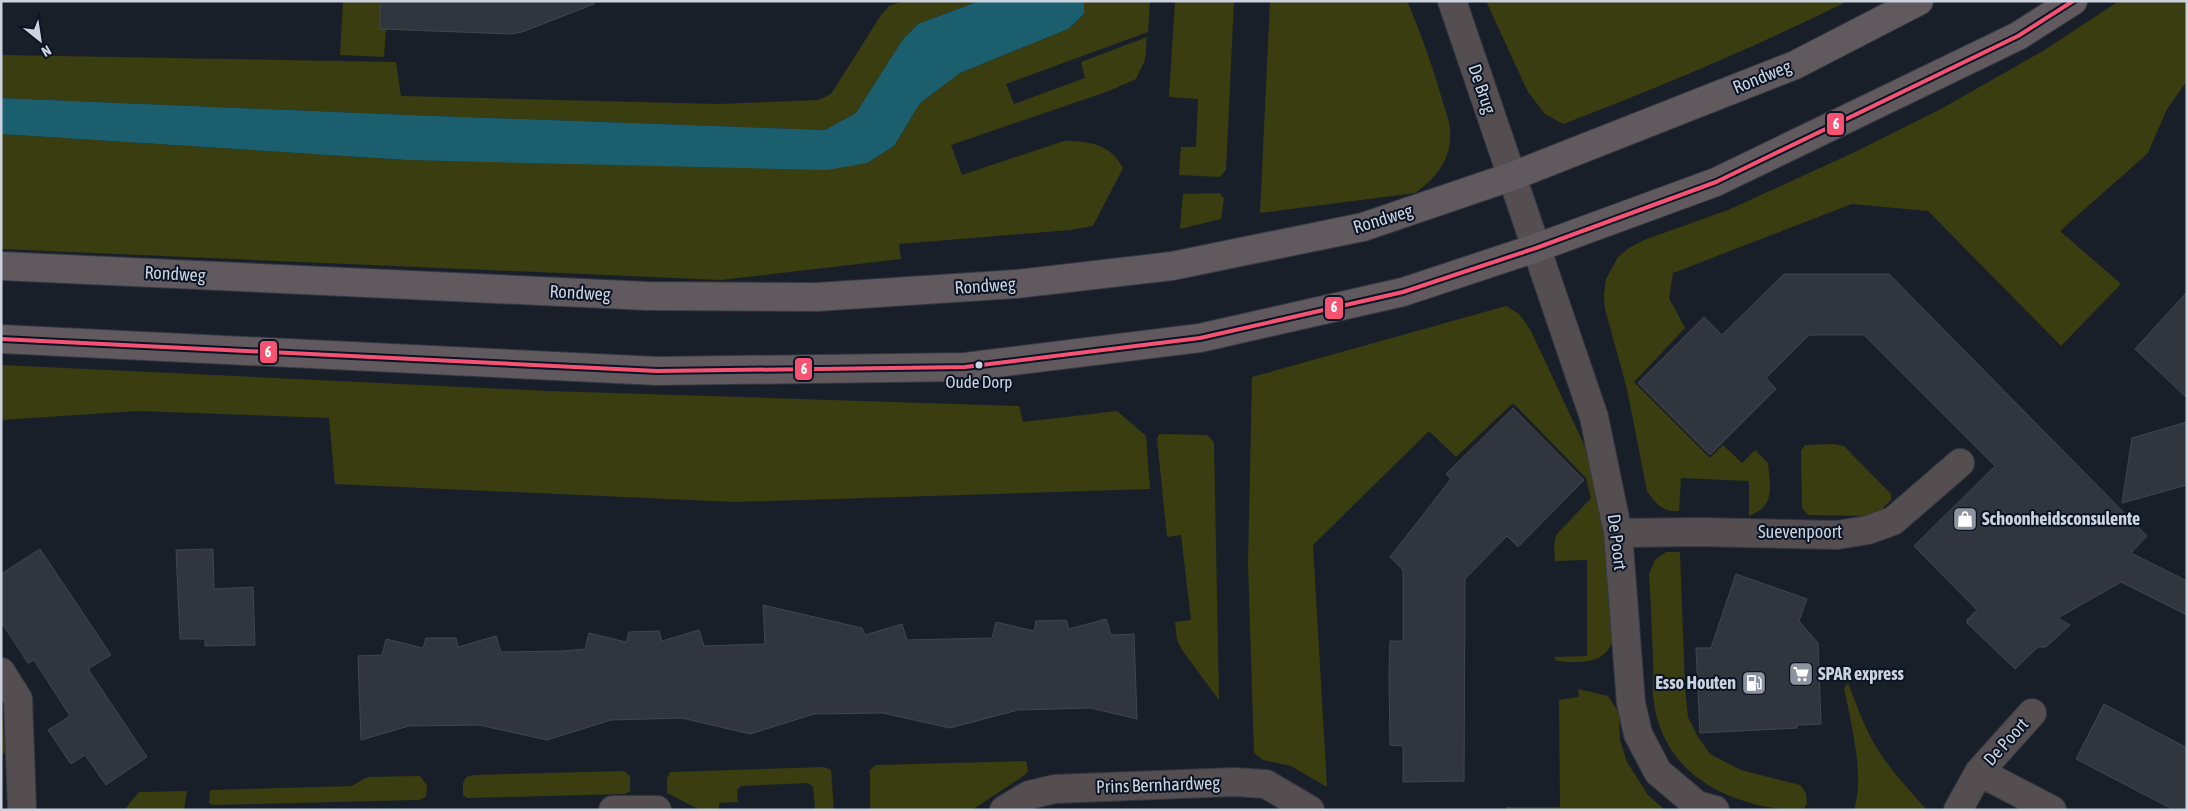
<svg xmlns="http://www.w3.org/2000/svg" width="2188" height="811" font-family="'Asap Condensed',sans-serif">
<rect width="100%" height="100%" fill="#191f29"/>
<!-- green -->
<path fill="#393d10" d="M 343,1 L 388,1 L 384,57 L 340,55 Z
M 903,1 L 979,1 L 918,24 L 903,39 L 856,113 L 825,130 L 408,115 L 1,98 L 1,55 L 396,62 L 401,96 L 718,104 L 818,100 L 831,94 L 881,15 L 889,6 Z
M 1084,1 L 1150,1 L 1148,32 L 1006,84 L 1014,104 L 1085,78 L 1081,62 L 1147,37 L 1145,60 L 1136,79 L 1109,91 L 951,145 L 962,175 L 1064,141 C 1089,141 1111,144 1123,168 L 1093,226 L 1070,230 L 899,244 L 901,259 L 720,280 L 1,249 L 1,134 L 407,160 L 867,163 L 894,146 L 920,103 L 960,73 L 1068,29 L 1084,14 Z
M 1175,1 L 1234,1 L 1226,170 L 1220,177 L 1179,175 L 1181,147 L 1196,147 L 1198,99 L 1169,97 Z
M 1270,1 L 1407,1 C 1421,33 1432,65 1442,99 C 1446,112 1452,127 1450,141 C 1448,164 1433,180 1415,193 L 1260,213 Z
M 1486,1 L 1848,1 C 1755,47 1660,87 1563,124 L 1545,114 L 1528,92 Z
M 2119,1 L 2187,1 L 2187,81 L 2167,109 L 2148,153 L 2060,231 L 2121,284 L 2061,346 L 1928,211 L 1852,204 L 1673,273 L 1669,298 L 1685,328 L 1634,382 L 1710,458 L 1723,445 L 1742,463 L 1755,450 L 1768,463 C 1770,488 1776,505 1749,516 L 1749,481 L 1681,478 L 1679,511 C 1664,513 1655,503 1647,491 L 1627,389 L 1605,309 L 1604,295 L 1606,279 L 1618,257 L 1629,248 L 1644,240 L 1728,210 L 1857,151 L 1941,109 L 2043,51 Z
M 1219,193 L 1224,198 L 1221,219 L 1180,229 L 1183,194 Z
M 1506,306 L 1519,314 L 1530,329 L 1596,470 L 1604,499 L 1615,633 C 1609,665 1583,663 1557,661 L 1554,657 L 1587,656 L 1587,560 L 1555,561 L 1554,546 L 1556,535 L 1591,498 L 1586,478 L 1513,403 L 1456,457 L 1429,431 L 1313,545 L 1327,787 L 1291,766 L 1263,760 L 1254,753 L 1248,564 L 1252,377 Z
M 1,365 L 549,391 L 1019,406 L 1023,422 L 1117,411 L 1146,436 L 1150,489 L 735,502 L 335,484 L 329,418 L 138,411 L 1,420 Z
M 1159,434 L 1207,435 L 1214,442 L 1219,700 L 1182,650 L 1177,640 L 1175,622 L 1191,620 L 1181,535 L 1167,537 L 1157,439 Z
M 1833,444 L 1844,446 L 1891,494 L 1891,500 L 1878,513 L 1868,516 L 1808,515 L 1802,508 L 1801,451 L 1805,445 Z
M 1666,552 L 1680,552 L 1685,688 L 1688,717 L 1698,737 L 1710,754 L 1741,770 L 1800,785 L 1806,793 L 1807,804 L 1804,808 C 1786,811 1761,807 1744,801 C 1693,785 1659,751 1653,696 C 1652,684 1654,673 1653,661 C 1652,632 1651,603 1649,574 L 1655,560 Z
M 1848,683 C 1857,706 1865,729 1878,750 C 1892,772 1910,791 1927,810 L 1854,810 C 1865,774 1851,724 1844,688 Z
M 1578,689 L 1608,696 L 1619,713 L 1620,740 L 1627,762 L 1648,795 L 1665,810 L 1506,810 L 1506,807 L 1560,807 L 1559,700 L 1579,697 Z
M 1,720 L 3,720 L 5,751 L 1,758 Z
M 1026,761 L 1028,771 L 1025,775 L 972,810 L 870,810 L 870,770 L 876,765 Z
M 824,767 L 831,770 L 834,810 L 815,810 L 813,787 L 808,783 L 741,786 L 737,790 L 738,802 L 719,803 L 719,810 L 700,810 L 667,793 L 667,778 L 670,772 Z
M 624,771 L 630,776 L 630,791 L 625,794 L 467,798 L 463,795 L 463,783 L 466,777 L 473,775 Z
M 420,776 L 427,785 L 426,797 L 419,800 L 214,805 L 209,803 L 210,790 L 352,786 L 367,777 Z
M 187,791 L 184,810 L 124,810 L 139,792 Z"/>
<!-- water -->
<path fill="#1b5f6f" d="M 979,1 L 1084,1 L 1084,14 L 1068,29 L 960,73 L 920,103 L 894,146 L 867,163 L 827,170 L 407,160 L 1,134 L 1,98 L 408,115 L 825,130 L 856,113 L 903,39 L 918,24 Z"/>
<!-- building -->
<path fill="#31363e" stroke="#41464e" d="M 380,1 L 594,1 L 594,4 L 522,32 L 512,34 L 380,29 Z
M 1784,274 L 1889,274 L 2147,536 L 2131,553 L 2187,581 L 2187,615 L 2121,582 L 2058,618 L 2070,625 L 2046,647 L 2038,647 L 2015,669 L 1967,623 L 1967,620 L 1977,610 L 1914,546 L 1995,466 L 1864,335 L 1809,335 L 1766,378 L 1776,389 L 1710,455 L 1638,383 L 1704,317 L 1722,335 Z
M 2187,292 L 2187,398 L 2135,349 Z
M 1513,408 L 1584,480 L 1518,547 L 1507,536 L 1465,579 L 1464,781 L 1403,782 L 1403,746 L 1390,745 L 1389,675 L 1390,641 L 1403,641 L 1403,570 L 1390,557 L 1451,479 L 1446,474 Z
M 2187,422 L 2187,485 L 2122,503 L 2132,438 Z
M 40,549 L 111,655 L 88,669 L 147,757 L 106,785 L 85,755 L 71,764 L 48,730 L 70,716 L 34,660 L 28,663 L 1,622 L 1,574 Z
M 213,549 L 214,589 L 253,587 L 255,645 L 205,646 L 205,639 L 180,639 L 176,550 Z
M 1736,574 L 1807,599 L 1799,621 L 1818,643 L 1821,724 L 1797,725 L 1797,728 L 1700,733 L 1696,648 L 1711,648 Z
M 763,605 L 862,628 L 865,635 L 902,624 L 907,640 L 992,638 L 996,622 L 1034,631 L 1036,621 L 1066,620 L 1069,629 L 1106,619 L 1111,635 L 1134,634 L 1137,719 L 1091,708 L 1018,710 L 950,728 L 883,713 L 814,714 L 750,734 L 682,718 L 611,720 L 547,740 L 479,725 L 409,726 L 361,740 L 358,656 L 382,655 L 386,639 L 423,648 L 426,638 L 456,638 L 458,647 L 496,636 L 501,652 L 562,651 L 585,649 L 589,633 L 626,642 L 629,632 L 659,631 L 662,641 L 699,630 L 704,646 L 765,644 Z
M 2104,704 L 2187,748 L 2187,810 L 2174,810 L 2076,759 Z"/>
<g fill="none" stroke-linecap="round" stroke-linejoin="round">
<defs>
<path id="street" d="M 1452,1 L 1594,417 L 1618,533 L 1631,703 L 1638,734 L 1658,772 L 1697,805 L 1715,810
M 1618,533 L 1700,532 L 1837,535 L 1868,530 L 1893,521 L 1960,463
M 1,672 L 18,699 L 22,810
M 1979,772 L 2052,810
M 613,810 L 657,810
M 1004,810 L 1029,795 L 1055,789 L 1234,782 L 1266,784 L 1310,810
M 1958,810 L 1979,772 L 2032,713"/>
<path id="secondary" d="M 1,266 L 647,296 L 817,297 L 1016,284 L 1172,266 L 1363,227 L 1513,176 L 1795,65 L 1919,1
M 1,339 L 657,371 L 965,367 L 1200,338 L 1403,292 L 1536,248 L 1716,182 L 2018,36 L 2073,1"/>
</defs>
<!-- street casing -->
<use href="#street" stroke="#343941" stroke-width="30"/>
<!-- secondary casing -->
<use href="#secondary" stroke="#343941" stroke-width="30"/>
<!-- street -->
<use href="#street" stroke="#544e51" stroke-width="28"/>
<!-- secondary -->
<use href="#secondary" stroke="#60595d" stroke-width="28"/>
<defs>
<path id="bus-1" d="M 1,339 L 657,371 L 965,367 L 1200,338 L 1403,292 L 1536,248 L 1716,182 L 2018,36 L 2073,1"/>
</defs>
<!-- bus-1 casing -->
<use href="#bus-1" stroke="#0a1424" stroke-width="8"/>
<!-- bus-1 -->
<use href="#bus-1" stroke="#f65372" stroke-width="4"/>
</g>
<!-- icons -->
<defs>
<symbol id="shop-square" viewBox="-11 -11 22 22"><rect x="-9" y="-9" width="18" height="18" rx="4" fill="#8d949f" stroke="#0a1424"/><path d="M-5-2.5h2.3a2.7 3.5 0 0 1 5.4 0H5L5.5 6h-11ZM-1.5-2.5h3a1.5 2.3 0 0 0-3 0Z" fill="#fff"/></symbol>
<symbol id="supermarket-square" viewBox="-11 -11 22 22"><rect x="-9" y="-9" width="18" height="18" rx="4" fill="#8d949f" stroke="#0a1424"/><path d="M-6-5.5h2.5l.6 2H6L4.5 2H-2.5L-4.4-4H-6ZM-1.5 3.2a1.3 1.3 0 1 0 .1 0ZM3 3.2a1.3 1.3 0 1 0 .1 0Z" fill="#fff"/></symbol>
<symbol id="fuel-square" viewBox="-11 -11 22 22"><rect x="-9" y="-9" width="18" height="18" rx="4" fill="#8d949f" stroke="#0a1424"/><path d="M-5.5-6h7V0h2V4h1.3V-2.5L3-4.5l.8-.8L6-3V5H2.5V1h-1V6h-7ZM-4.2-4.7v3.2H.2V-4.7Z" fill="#fff"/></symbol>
</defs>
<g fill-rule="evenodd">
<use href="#shop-square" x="1951" y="505" width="28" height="28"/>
<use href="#supermarket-square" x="1787" y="660" width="28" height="28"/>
<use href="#fuel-square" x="1740" y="669" width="28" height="28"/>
</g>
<!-- markers -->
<circle fill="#ccd3df" stroke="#0a1424" stroke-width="2" cx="979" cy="365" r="4.5"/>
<g text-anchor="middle" stroke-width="4" stroke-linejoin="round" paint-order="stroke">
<!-- bus labels -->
<g font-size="17" fill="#ccd3df" stroke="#0a1424">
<text x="979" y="388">Oude Dorp</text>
</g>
<!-- street labels -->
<g font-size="18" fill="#ccd3df" stroke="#0a1424">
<text transform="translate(1762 77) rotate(-22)" y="6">Rondweg</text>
<text transform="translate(1482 89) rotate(71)" y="6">De Brug</text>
<text transform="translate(1383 219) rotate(-17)" y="6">Rondweg</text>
<text transform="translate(175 274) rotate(3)" y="6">Rondweg</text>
<text transform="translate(985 286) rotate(-4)" y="6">Rondweg</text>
<text transform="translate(580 293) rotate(3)" y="6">Rondweg</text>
<text x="1800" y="538">Suevenpoort</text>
<text transform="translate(1617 542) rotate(83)" y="6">De Poort</text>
<text transform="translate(2006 742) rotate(-48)" y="6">De Poort</text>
<text transform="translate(1158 785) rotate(-2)" y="6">Prins Bernhardweg</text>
</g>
<!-- poi labels -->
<g font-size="18" font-weight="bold" fill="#ccd3df" stroke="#0a1424" text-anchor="start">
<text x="1982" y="525">Schoonheidsconsulente</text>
<text x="1818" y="680">SPAR express</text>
<text x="1736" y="689" text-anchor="end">Esso Houten</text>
</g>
</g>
<g stroke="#0a1424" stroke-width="2">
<rect x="1826" y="112" width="19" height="24" rx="5" fill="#f65372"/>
<rect x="1324" y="296" width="20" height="24" rx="5" fill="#f65372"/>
<rect x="259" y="340" width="19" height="24" rx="5" fill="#f65372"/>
<rect x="794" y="357" width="19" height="24" rx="5" fill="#f65372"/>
</g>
<g font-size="14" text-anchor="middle" font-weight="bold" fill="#fff">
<text x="1836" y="129">6</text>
<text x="1334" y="312">6</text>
<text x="268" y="357">6</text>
<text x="804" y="374">6</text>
</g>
<!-- border -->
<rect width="2188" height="811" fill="none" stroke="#ccd3df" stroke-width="5"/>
<!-- north arrow -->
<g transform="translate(40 40) rotate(150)" stroke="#0a1424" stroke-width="4" paint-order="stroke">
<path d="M0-4L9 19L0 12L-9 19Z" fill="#ccd3df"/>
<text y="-8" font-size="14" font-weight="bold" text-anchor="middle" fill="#ccd3df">N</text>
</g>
</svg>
